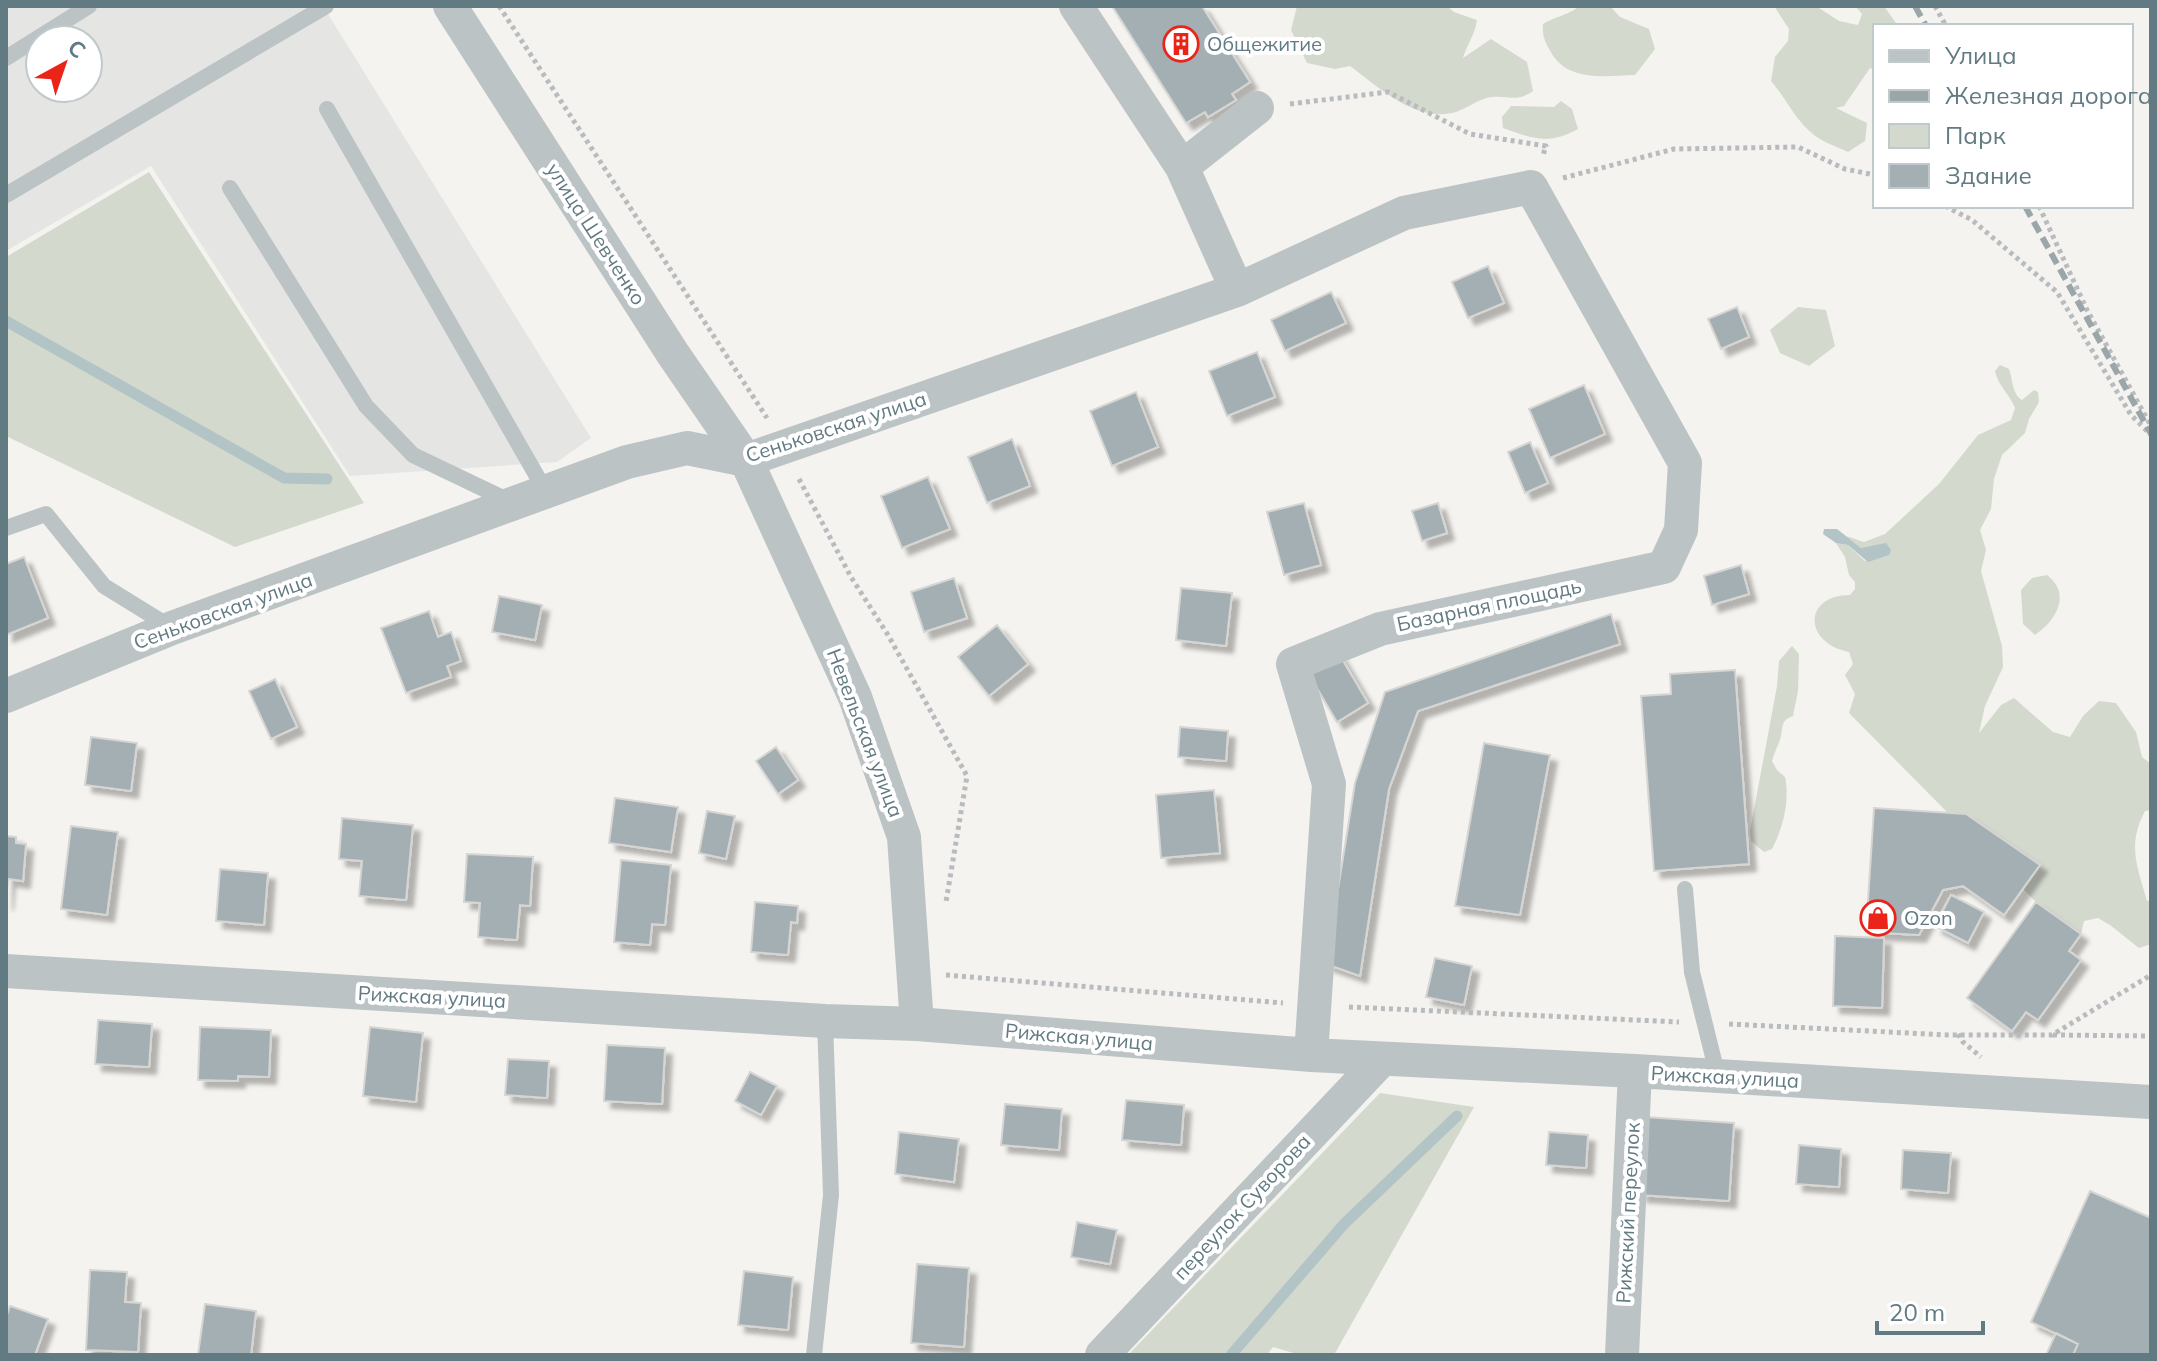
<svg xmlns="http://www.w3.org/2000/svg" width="2157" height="1361" font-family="Mulish,sans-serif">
<defs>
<filter id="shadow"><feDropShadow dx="7" dy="7" stdDeviation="2" flood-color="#0004"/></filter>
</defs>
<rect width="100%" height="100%" fill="#f4f3ef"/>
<!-- built -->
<path fill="#e5e5e3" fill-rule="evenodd" d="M 6,6 L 323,6 L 591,438 L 557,462 L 350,476 L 151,166 L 6,251 ZM 40,40 L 88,40 L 88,88 L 40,88 Z"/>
<!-- green -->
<path fill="#d4d9ce" d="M 1297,6 L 1447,6 L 1454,12 L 1477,20 C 1475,35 1467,44 1463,58 L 1491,39 L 1527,62 L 1533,91 C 1516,103 1510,95 1491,97 C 1478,99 1468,108 1456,112 C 1416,123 1381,89 1350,66 L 1335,69 L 1307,63 L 1291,30 Z
M 1579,6 L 1610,6 L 1620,17 L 1649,29 L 1655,49 L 1635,75 C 1606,76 1569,82 1552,54 C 1545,42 1542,37 1543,24 C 1552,18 1573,13 1579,6 Z
M 1774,6 L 1816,6 L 1839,21 L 1858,25 L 1862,14 L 1855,6 L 1884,6 L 1898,26 L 1875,26 L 1875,70 L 1870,68 L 1844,106 L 1836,108 L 1867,123 L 1865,141 L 1848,152 C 1837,147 1823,142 1814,135 C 1795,120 1786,98 1771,81 L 1775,57 L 1788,41 L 1789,29 Z
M 1561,101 L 1572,109 L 1578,129 C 1549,145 1533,139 1503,128 L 1502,117 L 1511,106 L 1554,107 Z
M 149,172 L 364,503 L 235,547 L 6,436 L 6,257 Z
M 1798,307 L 1826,310 L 1835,346 L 1809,366 L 1780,353 L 1770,330 Z
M 2000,365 L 2009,369 C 2013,380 2012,394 2022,400 L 2034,390 L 2038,392 L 2039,402 L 2029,419 L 2025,433 L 2002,455 L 1994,479 L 1991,509 L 1980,530 L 1986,550 L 1981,571 L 2002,646 L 2003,667 L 1985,706 L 1979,733 L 2001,705 L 2014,698 L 2053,732 L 2070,737 L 2083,716 L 2099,701 L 2116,703 L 2136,732 L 2142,757 L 2151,764 L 2151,810 L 2145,811 C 2127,845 2137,865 2147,901 L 2151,900 L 2151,944 L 2139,948 L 2110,925 L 2098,918 L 2084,921 L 2081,934 L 2036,902 L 1849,713 L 1855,694 L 1845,675 L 1853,664 L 1849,652 C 1802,642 1804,595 1850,595 L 1855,589 L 1855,582 L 1849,575 L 1845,557 L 1836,543 L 1848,545 L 1865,561 L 1880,556 L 1861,548 L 1846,536 L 1864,542 L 1885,534 L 1939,484 L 1978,435 L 2011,420 L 2015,408 C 2010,395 1997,384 1995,371 Z
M 2047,575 C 2072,594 2056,621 2035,635 L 2023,624 L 2021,590 L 2032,578 Z
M 1792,646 L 1799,654 L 1798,691 L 1793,716 C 1779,721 1784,728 1780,740 C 1777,748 1774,753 1772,761 L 1777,770 L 1785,777 C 1790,801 1783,828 1772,849 L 1764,852 L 1751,841 L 1750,831 L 1777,686 L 1779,661 Z
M 1380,1093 L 1474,1107 L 1334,1355 L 1300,1355 L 1273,1347 L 1267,1355 L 1128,1355 Z"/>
<!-- water -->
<path fill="#b2c4c5" d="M 1824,529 L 1837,529 L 1861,548 L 1886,543 L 1891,550 L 1889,555 L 1868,562 L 1848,545 L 1836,543 L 1823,534 Z"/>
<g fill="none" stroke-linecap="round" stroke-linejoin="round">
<!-- stream -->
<path stroke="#b2c4c5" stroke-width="11" d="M 6,321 L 284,478 L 327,479
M 1231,1355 L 1344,1224 L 1457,1116"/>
</g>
<!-- building -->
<path fill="#a3afb2" stroke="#d5d5d3" stroke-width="2" filter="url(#shadow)" d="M 1112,6 L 1202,6 L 1250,82 L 1232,94 L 1236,100 L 1208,117 L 1205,112 L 1186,123 Z
M 1488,266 L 1504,303 L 1468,318 L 1452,282 Z
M 1331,292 L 1346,323 L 1285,351 L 1271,320 Z
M 1737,307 L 1749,337 L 1721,349 L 1708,319 Z
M 1257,352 L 1275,397 L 1227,416 L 1209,371 Z
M 1584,385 L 1605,434 L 1550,458 L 1529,409 Z
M 1136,392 L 1158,447 L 1112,466 L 1090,411 Z
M 1012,439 L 1030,486 L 987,503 L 968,457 Z
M 1530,442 L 1548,483 L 1525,493 L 1508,452 Z
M 928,477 L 950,529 L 902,548 L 881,496 Z
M 1304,503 L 1321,565 L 1284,575 L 1267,512 Z
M 1438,503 L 1447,533 L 1422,541 L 1412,511 Z
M 24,557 L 48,618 L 6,635 L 6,564 Z
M 1741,565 L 1749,594 L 1712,605 L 1704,576 Z
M 954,578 L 967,618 L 924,632 L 911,592 Z
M 1181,588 L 1232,593 L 1226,646 L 1176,640 Z
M 499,596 L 542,605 L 535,640 L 492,632 Z
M 429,611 L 438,637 L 451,632 L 461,661 L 447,666 L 451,677 L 406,693 L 381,628 Z
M 1611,614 L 1620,644 L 1418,711 L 1389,789 L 1360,976 L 1326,964 L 1355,783 L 1385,692 Z
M 997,625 L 1028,664 L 989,696 L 958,657 Z
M 1339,654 L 1368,703 L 1337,722 L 1308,673 Z
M 1735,670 L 1749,864 L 1654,871 L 1641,696 L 1671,694 L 1670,674 Z
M 275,679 L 297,727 L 271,739 L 249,691 Z
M 1180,727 L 1228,731 L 1226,761 L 1178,757 Z
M 91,737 L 137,743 L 131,791 L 85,785 Z
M 1484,743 L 1550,755 L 1520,915 L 1455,906 Z
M 776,747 L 798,780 L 778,794 L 756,761 Z
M 1214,790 L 1220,853 L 1161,858 L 1156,795 Z
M 615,798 L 678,807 L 671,852 L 609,843 Z
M 1874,808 L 1966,814 L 2040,865 L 2004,915 L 1963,886 L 1943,890 L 1919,935 L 1866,932 Z
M 707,811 L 735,816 L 726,859 L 699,853 Z
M 342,818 L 413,825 L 406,900 L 359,896 L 362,861 L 339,859 Z
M 71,826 L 118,832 L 107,915 L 61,909 Z
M 6,836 L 16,837 L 16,843 L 26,844 L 23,881 L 8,879 L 6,904 Z
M 467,854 L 533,857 L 530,906 L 520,905 L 517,940 L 478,937 L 480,903 L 464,902 Z
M 621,860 L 671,865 L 665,925 L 652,924 L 650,945 L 614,942 Z
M 220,869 L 268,873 L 264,925 L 216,921 Z
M 1951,895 L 1984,912 L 1968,943 L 1935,926 Z
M 755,902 L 798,906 L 797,923 L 791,922 L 788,955 L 751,952 Z
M 2036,902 L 2081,934 L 2069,951 L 2081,960 L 2038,1020 L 2026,1012 L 2012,1031 L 1967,998 Z
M 1835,936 L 1884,938 L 1882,1008 L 1833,1006 Z
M 1435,958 L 1472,966 L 1464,1005 L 1426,997 Z
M 98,1020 L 152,1024 L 149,1067 L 95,1064 Z
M 200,1027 L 271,1030 L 269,1077 L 238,1076 L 238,1081 L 198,1080 Z
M 370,1027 L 423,1033 L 416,1102 L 363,1096 Z
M 607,1045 L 665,1048 L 662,1104 L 604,1101 Z
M 508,1059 L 549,1061 L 547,1098 L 505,1095 Z
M 750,1072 L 777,1086 L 761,1115 L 735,1101 Z
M 1126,1100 L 1184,1105 L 1181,1145 L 1122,1140 Z
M 1005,1104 L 1062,1109 L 1059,1150 L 1001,1145 Z
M 1645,1117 L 1734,1123 L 1729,1201 L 1640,1195 Z
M 899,1132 L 959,1139 L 954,1182 L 895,1174 Z
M 1549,1132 L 1588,1135 L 1586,1168 L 1546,1165 Z
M 1799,1145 L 1841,1149 L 1839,1187 L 1796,1184 Z
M 1903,1150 L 1951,1153 L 1948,1193 L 1901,1189 Z
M 2090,1191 L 2151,1218 L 2151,1355 L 2073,1355 L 2078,1344 L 2031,1322 Z
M 1077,1222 L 1117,1230 L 1110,1264 L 1071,1257 Z
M 917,1264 L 969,1268 L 964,1347 L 911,1343 Z
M 90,1270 L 127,1272 L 125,1302 L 141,1303 L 138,1352 L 86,1350 Z
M 744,1271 L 793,1277 L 788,1330 L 738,1325 Z
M 205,1304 L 256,1311 L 251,1355 L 198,1355 Z
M 10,1306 L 48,1319 L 35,1355 L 6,1355 L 6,1318 Z
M 2056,1333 L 2078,1344 L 2073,1355 L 2046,1355 Z"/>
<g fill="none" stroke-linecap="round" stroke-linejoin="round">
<!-- path -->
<path stroke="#b9bcbe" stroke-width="5" stroke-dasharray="4 4" stroke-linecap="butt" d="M 499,6 L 767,418
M 1935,6 L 1946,26
M 1290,104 L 1388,92 L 1470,134 L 1546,146 L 1543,155
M 1563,178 L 1674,149 L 1798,147 L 1845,169 L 1875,175
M 1945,206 L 1972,220 L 2057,292 L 2131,415 L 2151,435
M 2039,206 L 2087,310 L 2151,426
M 799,479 L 851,577 L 888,635 L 967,776 L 946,902
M 946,975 L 1283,1003
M 1349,1007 L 1679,1022
M 1729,1024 L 1948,1035 L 2052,1035 L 2151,975
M 1958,1034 L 1963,1042 L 1981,1057
M 2053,1035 L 2151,1036"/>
<!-- lane -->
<path stroke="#bcc3c5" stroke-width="16" d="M 6,58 L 89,6
M 327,109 L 546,492
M 230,188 L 366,406 L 413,455 L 509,501
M 6,195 L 326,6
M 6,528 L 46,514 L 104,586 L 172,628
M 1685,889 L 1692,972 L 1718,1077
M 814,1355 L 831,1195 L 825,1021"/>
<!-- street -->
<path stroke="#bcc3c5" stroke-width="34" d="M 450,6 L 673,354 L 746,460 L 855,697 L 904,837 L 917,1024
M 1076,6 L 1182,167
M 1237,290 L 1182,167 L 1257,108
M 6,696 L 172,628 L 627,462 L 687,448 L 746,460 L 1237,290 L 1404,213 L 1531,187 L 1685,463 L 1681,530 L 1664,567 L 1380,629 L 1293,664 L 1329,784 L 1311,1055
M 6,971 L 825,1021 L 917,1024 L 1311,1055 L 1635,1071 L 2151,1102
M 1102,1355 L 1382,1059
M 1622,1355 L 1635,1071"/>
<!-- rail -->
<path stroke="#9ba6a9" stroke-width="6" stroke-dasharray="12 6" stroke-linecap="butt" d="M 1915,6 L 1926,26
M 2025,206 L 2151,434"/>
</g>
<!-- icons -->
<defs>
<symbol id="building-ring" viewBox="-11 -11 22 22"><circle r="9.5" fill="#fff" stroke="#ea2419" stroke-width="1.5"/><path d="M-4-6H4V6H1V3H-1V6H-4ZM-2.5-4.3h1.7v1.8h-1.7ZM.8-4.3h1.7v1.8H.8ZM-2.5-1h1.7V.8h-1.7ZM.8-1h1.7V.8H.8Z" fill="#ea2419"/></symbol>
<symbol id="shop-ring" viewBox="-11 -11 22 22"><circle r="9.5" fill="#fff" stroke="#ea2419" stroke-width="1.5"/><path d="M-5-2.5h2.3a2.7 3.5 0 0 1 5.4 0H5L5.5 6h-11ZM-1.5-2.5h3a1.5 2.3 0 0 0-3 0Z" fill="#ea2419"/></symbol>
</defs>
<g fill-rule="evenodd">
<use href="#building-ring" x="1161" y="24" width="40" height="40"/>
<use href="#shop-ring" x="1858" y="898" width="40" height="40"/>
</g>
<g text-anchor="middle" stroke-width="8" stroke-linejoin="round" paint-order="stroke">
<!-- poi labels -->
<g font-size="20" fill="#627a82" stroke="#fff" text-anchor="start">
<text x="1207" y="51">Общежитие</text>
<text x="1904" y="925">Ozon</text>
</g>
<!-- street labels -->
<g font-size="20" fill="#627a82" stroke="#fff">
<text transform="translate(596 234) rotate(57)" y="7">улица Шевченко</text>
<text transform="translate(836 427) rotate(-18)" y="7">Сеньковская улица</text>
<text transform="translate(1489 605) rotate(-12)" y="7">Базарная площадь</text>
<text transform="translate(223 611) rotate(-20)" y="7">Сеньковская улица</text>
<text transform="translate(865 733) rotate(69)" y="7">Невельская улица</text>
<text transform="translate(432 997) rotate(3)" y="7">Рижская улица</text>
<text transform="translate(1079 1037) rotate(5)" y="7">Рижская улица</text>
<text transform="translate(1725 1077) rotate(3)" y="7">Рижская улица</text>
<text transform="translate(1242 1207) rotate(-47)" y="7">переулок Суворова</text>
<text transform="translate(1628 1213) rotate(-87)" y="7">Рижский переулок</text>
</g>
</g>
<!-- border -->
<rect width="2157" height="1361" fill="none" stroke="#627a82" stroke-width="16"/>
<!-- legend -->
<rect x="1873" y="24" width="260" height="184" fill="#ffffff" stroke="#c0cacd" stroke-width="2"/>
<rect x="1889" y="50" width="40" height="12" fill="#bcc3c5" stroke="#c0cacd" stroke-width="2"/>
<text x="1945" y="64" font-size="24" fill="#627a82">Улица</text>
<rect x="1889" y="90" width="40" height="12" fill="#9ba6a9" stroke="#c0cacd" stroke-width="2"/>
<text x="1945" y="104" font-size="24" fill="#627a82">Железная дорога</text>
<rect x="1889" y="124" width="40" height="24" fill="#d4d9ce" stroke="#c0cacd" stroke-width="2"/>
<text x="1945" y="144" font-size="24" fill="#627a82">Парк</text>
<rect x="1889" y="164" width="40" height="24" fill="#a3afb2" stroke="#c0cacd" stroke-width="2"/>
<text x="1945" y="184" font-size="24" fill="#627a82">Здание</text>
<!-- north arrow -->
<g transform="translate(64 64) rotate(40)"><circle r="38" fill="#ffffff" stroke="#c0cacd" stroke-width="2"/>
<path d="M0-6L14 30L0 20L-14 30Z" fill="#ea2419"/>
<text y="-12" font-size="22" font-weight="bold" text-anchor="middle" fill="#627a82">С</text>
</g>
<!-- scale -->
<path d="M1877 1321v12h106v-12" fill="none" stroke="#627a82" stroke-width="4"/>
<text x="1889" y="1321" font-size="24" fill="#627a82" stroke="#ffffff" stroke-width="6" paint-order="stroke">20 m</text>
</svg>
